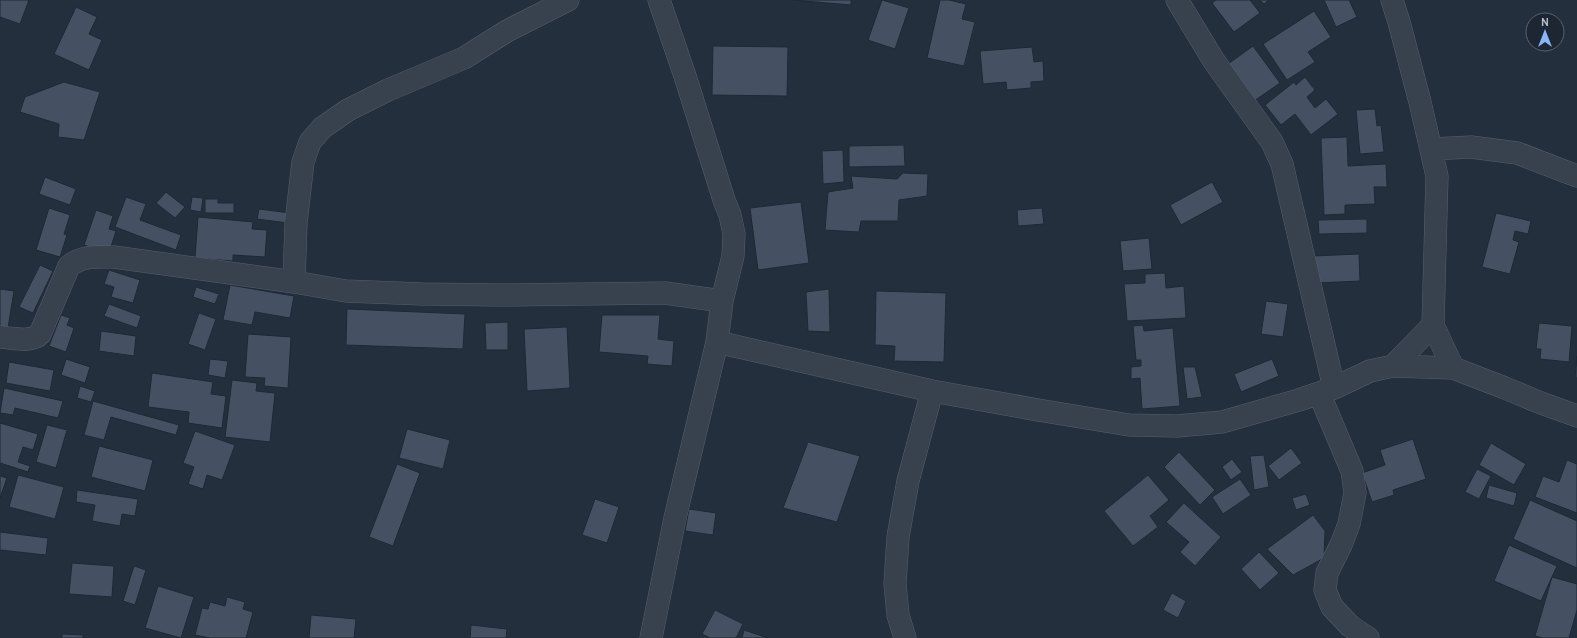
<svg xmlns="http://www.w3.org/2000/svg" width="1577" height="638" font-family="Overpass,sans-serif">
<rect width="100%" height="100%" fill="#242f3e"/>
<!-- building -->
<path fill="#455162" stroke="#1f2835" d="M 0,0 L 29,0 L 20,24 L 0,17 Z
M 793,0 L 851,0 L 851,5 Z
M 882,0 L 909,8 L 895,49 L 868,40 Z
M 940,0 L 949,0 L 966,4 L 962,19 L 975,22 L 964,66 L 927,58 Z
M 1216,0 L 1250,0 L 1260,13 L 1234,32 L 1212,3 Z
M 1260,0 L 1269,0 L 1264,4 Z
M 1324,0 L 1349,0 L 1357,17 L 1336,27 Z
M 76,7 L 97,17 L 89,34 L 102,40 L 89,70 L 54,54 Z
M 1314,11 L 1331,37 L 1308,52 L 1315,62 L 1287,80 L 1263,44 Z
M 713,46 L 788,47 L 787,96 L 712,95 Z
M 1253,46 L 1280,83 L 1254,101 L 1228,64 Z
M 1032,47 L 1034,62 L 1043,61 L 1044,81 L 1031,82 L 1031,88 L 1007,90 L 1006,82 L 983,84 L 980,51 Z
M 1305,77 L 1315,90 L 1307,97 L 1315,108 L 1326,99 L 1338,114 L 1311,135 L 1295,114 L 1281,125 L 1265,105 L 1294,82 L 1296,85 Z
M 64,82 L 100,92 L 84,140 L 58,137 L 59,124 L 20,112 L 25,97 Z
M 1375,109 L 1377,126 L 1381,125 L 1384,152 L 1360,154 L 1356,110 Z
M 1347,137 L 1348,166 L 1386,164 L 1387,187 L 1374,187 L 1375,204 L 1345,205 L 1345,214 L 1324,215 L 1321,138 Z
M 904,145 L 905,166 L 849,167 L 849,146 Z
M 843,150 L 844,182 L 823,184 L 822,151 Z
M 903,173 L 928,174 L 927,196 L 899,200 L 898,221 L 861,221 L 859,232 L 825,230 L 828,192 L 853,188 L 851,176 L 897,179 Z
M 45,177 L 76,189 L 70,205 L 39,194 Z
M 1212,182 L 1223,202 L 1181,225 L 1170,205 Z
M 166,192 L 185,207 L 175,218 L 156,203 Z
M 126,197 L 146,204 L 140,220 L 181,235 L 176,250 L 115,227 Z
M 192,197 L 203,198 L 201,212 L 190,210 Z
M 205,199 L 218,199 L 218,203 L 234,203 L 234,213 L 205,213 Z
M 801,202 L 809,263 L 758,270 L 750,208 Z
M 49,208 L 70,215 L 64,234 L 67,235 L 60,257 L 36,250 Z
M 1042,208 L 1044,224 L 1018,226 L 1017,210 Z
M 259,209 L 290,213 L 288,223 L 257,219 Z
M 96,210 L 113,216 L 109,229 L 116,231 L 109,253 L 84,245 Z
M 1496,213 L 1531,221 L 1528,234 L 1515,231 L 1513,240 L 1519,242 L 1510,274 L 1482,267 Z
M 198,217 L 253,222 L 252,229 L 267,230 L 265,257 L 233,255 L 233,261 L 195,258 Z
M 1367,219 L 1367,233 L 1319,234 L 1318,220 Z
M 1149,238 L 1152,269 L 1123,271 L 1120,241 Z
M 1359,254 L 1360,281 L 1314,283 L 1313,256 Z
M 40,265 L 53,271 L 33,313 L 19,307 Z
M 109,270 L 140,280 L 133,303 L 111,297 L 114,287 L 104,284 Z
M 1165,273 L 1166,288 L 1184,286 L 1186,318 L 1127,321 L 1124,284 L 1145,283 L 1145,274 Z
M 230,285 L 294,296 L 290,318 L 255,312 L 252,325 L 223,320 Z
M 196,287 L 219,294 L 215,304 L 193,297 Z
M 0,289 L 14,291 L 8,328 L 0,326 Z
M 829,289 L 830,332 L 808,331 L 806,292 Z
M 876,291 L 946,293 L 944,362 L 894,361 L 895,346 L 875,345 Z
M 1266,301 L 1288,304 L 1283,337 L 1261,334 Z
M 109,304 L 141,316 L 137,328 L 104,316 Z
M 347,309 L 465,314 L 463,349 L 346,345 Z
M 199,313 L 216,319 L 205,350 L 188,344 Z
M 61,315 L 70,318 L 67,325 L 74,328 L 66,352 L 49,346 Z
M 602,315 L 660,315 L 658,339 L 674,341 L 672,366 L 647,364 L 648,356 L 599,352 Z
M 508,322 L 508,350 L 486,350 L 485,323 Z
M 1539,323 L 1572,326 L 1569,362 L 1540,359 L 1541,349 L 1536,349 Z
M 1143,325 L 1144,331 L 1173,328 L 1180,406 L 1142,409 L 1140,378 L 1131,379 L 1131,367 L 1141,366 L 1141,360 L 1136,360 L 1133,326 Z
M 567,327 L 570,388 L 527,391 L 524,329 Z
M 101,331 L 136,336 L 134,356 L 99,351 Z
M 248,334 L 291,337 L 288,388 L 264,386 L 265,378 L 245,377 Z
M 1577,356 L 1577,378 L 1575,378 Z
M 66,359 L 90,367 L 85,383 L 61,375 Z
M 210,359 L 228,361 L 225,378 L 208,375 Z
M 1272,359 L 1279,376 L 1241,392 L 1234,374 Z
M 9,362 L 54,370 L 50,391 L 6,383 Z
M 1183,367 L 1195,367 L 1202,397 L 1187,399 Z
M 152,373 L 213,382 L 211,394 L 226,396 L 222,428 L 188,423 L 189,412 L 148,407 Z
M 232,380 L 257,383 L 256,391 L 275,393 L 270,442 L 225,437 Z
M 80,386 L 95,391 L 91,402 L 77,398 Z
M 4,388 L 63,401 L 58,418 L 15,408 L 13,415 L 0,413 Z
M 93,401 L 179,425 L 176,435 L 111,417 L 104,440 L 84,435 Z
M 0,423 L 38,434 L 33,450 L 23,447 L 18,462 L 30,466 L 28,472 L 0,463 Z
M 47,425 L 67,430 L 56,468 L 36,462 Z
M 407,429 L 450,440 L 443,469 L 399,458 Z
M 195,431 L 235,445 L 222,480 L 207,475 L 203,489 L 188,484 L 194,467 L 183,463 Z
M 1413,439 L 1426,479 L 1393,490 L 1394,495 L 1372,502 L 1362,473 L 1385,465 L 1380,450 Z
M 808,442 L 860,456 L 837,522 L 783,508 Z
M 1491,443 L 1526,464 L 1514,485 L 1479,465 Z
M 99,446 L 153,460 L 145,491 L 91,477 Z
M 1291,448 L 1302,463 L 1279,480 L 1268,466 Z
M 1179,452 L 1215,490 L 1200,505 L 1164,467 Z
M 1264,455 L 1269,487 L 1254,490 L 1250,456 Z
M 1232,459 L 1242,472 L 1231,480 L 1222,467 Z
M 1567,460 L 1577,464 L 1577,513 L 1535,497 L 1543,476 L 1559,482 Z
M 397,464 L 420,473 L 393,546 L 369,537 Z
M 1477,469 L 1491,476 L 1479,499 L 1465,492 Z
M 18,475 L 64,487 L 55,519 L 9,507 Z
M 1148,475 L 1169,500 L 1150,516 L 1158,527 L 1133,546 L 1104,511 Z
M 0,476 L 7,478 L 0,498 Z
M 1240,479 L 1251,495 L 1223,514 L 1212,497 Z
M 1489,485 L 1517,493 L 1514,506 L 1486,498 Z
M 77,490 L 138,499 L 135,516 L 122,514 L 120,526 L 92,521 L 95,505 L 76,502 Z
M 1306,494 L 1310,505 L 1296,510 L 1292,498 Z
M 595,499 L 619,507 L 607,543 L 582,535 Z
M 1530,500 L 1577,521 L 1577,568 L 1513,539 Z
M 1184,503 L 1221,537 L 1195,566 L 1180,552 L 1189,542 L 1166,522 Z
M 689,509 L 716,513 L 713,535 L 685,531 Z
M 1313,515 L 1325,531 L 1324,558 L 1293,575 L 1267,549 Z
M 0,532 L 48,538 L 46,555 L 0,550 Z
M 1509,545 L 1557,566 L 1541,601 L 1494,581 Z
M 1259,552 L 1279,573 L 1260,590 L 1241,569 Z
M 72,563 L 114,566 L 112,597 L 69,594 Z
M 134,566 L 146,570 L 135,605 L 123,601 Z
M 1552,577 L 1577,584 L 1577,610 L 1569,638 L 1543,638 L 1535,636 Z
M 158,586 L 194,597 L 181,638 L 145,628 Z
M 1172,593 L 1186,601 L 1178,618 L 1163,610 Z
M 227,597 L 245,602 L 243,609 L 253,612 L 246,638 L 210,638 L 195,635 L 202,608 L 208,609 L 210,602 L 225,606 Z
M 715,610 L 743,624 L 736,638 L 710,638 L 702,634 Z
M 311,615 L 356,619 L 354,638 L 309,638 Z
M 471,625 L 507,629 L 506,638 L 470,638 Z
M 744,630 L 768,638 L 742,638 Z
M 62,634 L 83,635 L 83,638 L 62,638 Z"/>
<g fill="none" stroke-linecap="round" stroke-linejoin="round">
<defs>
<path id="minor" d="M 1177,0 L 1214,61 L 1272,142 L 1282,164 L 1334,388
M 1392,0 L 1399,22 L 1420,102 L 1437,176 L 1433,325 L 1453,368
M 1431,149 L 1471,147 L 1517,153 L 1577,176
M 294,282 L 296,223 L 303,162 L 310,142 L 322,128 L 348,110 L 388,90 L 464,58 L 507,31 L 568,0
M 0,337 C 12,338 31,343 40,334 L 69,266 C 83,255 97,257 114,257 L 294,282 L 346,291 L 422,294 L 500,295 L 665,293 L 722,301
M 717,342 L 932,391 L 1038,410 L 1129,425 L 1177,426 L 1222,422 L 1299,400 L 1334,388 L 1370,371 L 1393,366 L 1453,368 L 1505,388 L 1541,403 L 1577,416
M 1393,366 L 1433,325
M 1319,393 L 1352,471 L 1355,493 L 1349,524 L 1341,545 L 1327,573 L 1325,590 L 1332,607 L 1350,626 L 1368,638
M 651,638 L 675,518 L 717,342 L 722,301 L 733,256 L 734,234 L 730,215 L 724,200 L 685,76 L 659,0
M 905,638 L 898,615 L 895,584 L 898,537 L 908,481 L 932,391"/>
</defs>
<!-- minor casing -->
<use href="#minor" stroke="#565f6c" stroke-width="23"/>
<!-- minor -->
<use href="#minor" stroke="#38414e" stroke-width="22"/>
</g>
<!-- north arrow -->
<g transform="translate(1545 32)"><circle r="19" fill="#1d2633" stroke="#59626f"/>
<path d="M0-3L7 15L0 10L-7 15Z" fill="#8ab4f8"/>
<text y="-6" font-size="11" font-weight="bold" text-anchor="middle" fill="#b4bcc9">N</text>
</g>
</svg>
